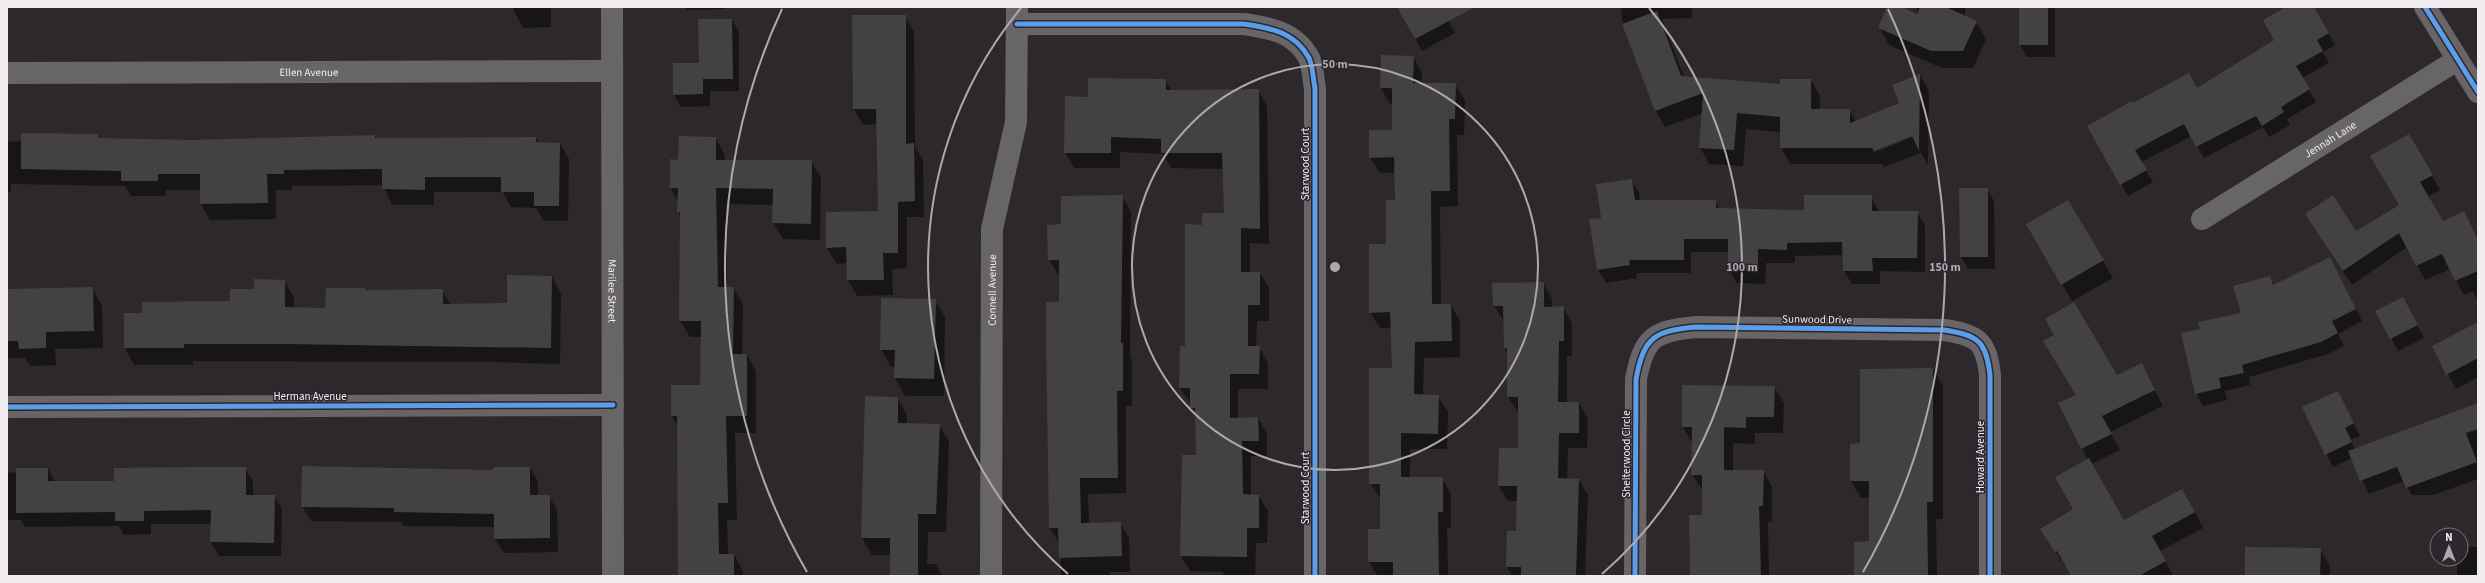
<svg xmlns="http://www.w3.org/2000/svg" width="2485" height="583" font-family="'Source Sans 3',sans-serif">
<rect width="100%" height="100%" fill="#2c282c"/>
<!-- shadow -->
<path fill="#0007" fill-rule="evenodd" d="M 514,7 L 551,7 L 551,27 L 523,28 L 514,11 Z
M 685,7 L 725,7 L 725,9 L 687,10 Z
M 1398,7 L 1441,7 L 1455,33 L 1422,51 Z
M 1621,7 L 1692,7 L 1692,18 L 1662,19 L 1684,77 L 1781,86 L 1811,80 L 1820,96 L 1820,110 L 1849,110 L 1856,122 L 1901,104 L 1920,75 L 1929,91 L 1928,165 L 1921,153 L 1884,167 L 1882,164 L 1790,164 L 1781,147 L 1781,132 L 1746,129 L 1743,166 L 1709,164 L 1700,147 L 1703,113 L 1665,127 L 1656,111 L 1622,19 ZM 1917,133 L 1917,135 L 1873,153 L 1873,150 Z
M 1888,7 L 1900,7 L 1917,15 L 1917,7 L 1965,7 L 1965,17 L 1976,22 L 1986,39 L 1973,68 L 1942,68 L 1889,45 L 1879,27 Z
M 2020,7 L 2055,7 L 2055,57 L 2027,57 L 2020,45 Z
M 2288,7 L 2313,7 L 2335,45 L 2323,52 L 2329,63 L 2302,78 L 2316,102 L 2287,119 L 2290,125 L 2269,137 L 2263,127 L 2204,158 L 2192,136 L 2141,162 L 2153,182 L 2128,196 L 2088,127 L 2133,104 L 2197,89 L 2276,41 Z
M 905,16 L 914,32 L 915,146 L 923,160 L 924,217 L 907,217 L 907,268 L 892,269 L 893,295 L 857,296 L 848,280 L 848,263 L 837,264 L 827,248 L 879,212 L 877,124 L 863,125 L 854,109 Z
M 732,20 L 739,32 L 739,91 L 710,91 L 710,106 L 681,107 L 674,95 L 700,64 Z
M 1382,56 L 1413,56 L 1422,73 L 1422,84 L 1455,84 L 1465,100 L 1464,135 L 1457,135 L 1458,206 L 1440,207 L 1441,305 L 1451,305 L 1460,321 L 1460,357 L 1424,358 L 1423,395 L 1438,396 L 1448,412 L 1447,449 L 1410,449 L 1410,478 L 1442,478 L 1451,494 L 1451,528 L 1447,528 L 1448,576 L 1378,576 L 1369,562 L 1381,530 L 1381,500 L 1370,483 L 1393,369 L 1392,328 L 1380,328 L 1370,312 L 1396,201 L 1396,173 L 1380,173 L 1370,157 L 1393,131 L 1393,104 L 1390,104 L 1381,88 Z
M 1165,80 L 1172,91 L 1258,90 L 1267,106 L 1269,244 L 1250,243 L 1250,273 L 1260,273 L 1269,288 L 1269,321 L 1257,321 L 1256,347 L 1259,347 L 1268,363 L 1268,389 L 1238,389 L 1238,419 L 1258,418 L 1267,434 L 1267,456 L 1251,456 L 1251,495 L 1259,496 L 1268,511 L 1267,543 L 1256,543 L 1255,576 L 1223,576 L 1223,572 L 1190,571 L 1181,556 L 1197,456 L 1196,417 L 1191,404 L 1180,388 L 1181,347 L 1186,347 L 1203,226 L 1225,214 L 1224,169 L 1171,168 L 1163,154 L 1120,152 L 1120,168 L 1074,168 L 1065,152 L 1089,98 Z
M 97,135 L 100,139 L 192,141 L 375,136 L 377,139 L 536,138 L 539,143 L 560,144 L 569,159 L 568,221 L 544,221 L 536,208 L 511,207 L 503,192 L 434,192 L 434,205 L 392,205 L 383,185 L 292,186 L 292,190 L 276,190 L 276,219 L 210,220 L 201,204 L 201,190 L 166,190 L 166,196 L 131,196 L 125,186 L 11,184 L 11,192 L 7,192 L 7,142 Z
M 2409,135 L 2440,190 L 2428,197 L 2442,222 L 2463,212 L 2478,240 L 2478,301 L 2473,291 L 2464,295 L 2450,269 L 2425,280 L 2407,247 L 2352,285 L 2315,228 L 2355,232 L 2400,206 Z
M 716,138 L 725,155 L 725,161 L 811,161 L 821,178 L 820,240 L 783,239 L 773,222 L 773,205 L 726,204 L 727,288 L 734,288 L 743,305 L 742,355 L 747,355 L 756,371 L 756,433 L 735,433 L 737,520 L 727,520 L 728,555 L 734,555 L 743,571 L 743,576 L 679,576 L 678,426 L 672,416 L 701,386 L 702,337 L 690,337 L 680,320 L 681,217 L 678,212 L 678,202 L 671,188 L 671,160 L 679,161 Z
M 1631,180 L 1639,193 L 1640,201 L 1715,201 L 1720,210 L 1805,211 L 1871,196 L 1879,212 L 1917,212 L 1925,226 L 1925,272 L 1880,271 L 1880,284 L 1852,284 L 1844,271 L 1844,255 L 1795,256 L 1795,263 L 1766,263 L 1765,284 L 1737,283 L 1729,270 L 1729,252 L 1691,252 L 1691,273 L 1636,273 L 1637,278 L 1606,283 L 1598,269 L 1602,219 Z
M 1987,189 L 1994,201 L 1995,269 L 1968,269 L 1961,257 Z
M 1122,196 L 1131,212 L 1130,357 L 1132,360 L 1132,406 L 1126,406 L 1126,493 L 1088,494 L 1089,524 L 1120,523 L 1129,538 L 1130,572 L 1110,572 L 1110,576 L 1061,576 L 1060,544 L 1050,528 L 1047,303 L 1060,303 L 1060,275 L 1058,275 L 1049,259 L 1062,225 Z
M 2068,201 L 2113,278 L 2072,301 L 2027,225 Z
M 2336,270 L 2362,321 L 2338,334 L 2344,346 L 2328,354 L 2249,377 L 2250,385 L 2225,391 L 2227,400 L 2203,406 L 2196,393 L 2201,330 L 2242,314 L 2269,277 L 2274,285 Z
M 552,277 L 561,294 L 560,364 L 494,362 L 193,361 L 193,365 L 134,365 L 125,348 L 143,314 L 231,302 L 255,290 L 284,281 L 294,297 L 294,309 L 326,309 L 365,289 L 366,291 L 442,290 L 451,305 L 508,304 Z
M 1543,283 L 1552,299 L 1552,307 L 1563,307 L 1572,323 L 1572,356 L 1567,356 L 1567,403 L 1579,403 L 1588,419 L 1587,448 L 1568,448 L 1567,480 L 1579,480 L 1588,495 L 1585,576 L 1512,576 L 1507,567 L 1517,532 L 1518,501 L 1508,501 L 1499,486 L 1519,450 L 1519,413 L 1508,397 L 1508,354 L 1505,348 L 1504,321 L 1494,306 Z
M 92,288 L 102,306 L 103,348 L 55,349 L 56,365 L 30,366 L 25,358 L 7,358 L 7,293 Z
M 2403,298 L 2424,338 L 2398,351 L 2377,311 Z
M 935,300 L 945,317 L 944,396 L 905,396 L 895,378 L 895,367 L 891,367 L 881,349 Z
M 2478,324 L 2478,377 L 2456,389 L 2433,346 Z
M 2141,364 L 2163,406 L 2110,432 L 2120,450 L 2091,464 L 2124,521 L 2191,505 L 2203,528 L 2160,551 L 2173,576 L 2072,576 L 2051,545 L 2074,509 L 2088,460 L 2060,404 Z
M 1933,369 L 1943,386 L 1943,519 L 1936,519 L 1937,576 L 1855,576 L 1870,542 L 1870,498 L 1861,498 L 1851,481 L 1862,444 Z
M 1774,387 L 1784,403 L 1783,433 L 1755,433 L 1755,444 L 1733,443 L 1733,471 L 1763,471 L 1772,487 L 1772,522 L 1768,522 L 1769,576 L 1692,576 L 1703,516 L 1703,491 L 1692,474 L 1692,443 L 1683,427 Z
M 897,398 L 907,415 L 907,424 L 939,425 L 949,442 L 946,532 L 928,532 L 927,564 L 936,564 L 942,576 L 891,576 L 891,555 L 872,555 L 862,538 Z
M 2344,404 L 2360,436 L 2351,440 L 2355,449 L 2478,404 L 2478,479 L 2433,495 L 2412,495 L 2404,481 L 2369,494 L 2352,458 L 2333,467 L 2303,408 Z
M 245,468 L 253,482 L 253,496 L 274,496 L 282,509 L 281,556 L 219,556 L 211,542 L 211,524 L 151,524 L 151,534 L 124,535 L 119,526 L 25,527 L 21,520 L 7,520 L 7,473 L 48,469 L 55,482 L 115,482 Z
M 530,468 L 538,482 L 538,496 L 549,496 L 557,510 L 558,552 L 504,553 L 495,539 L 495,527 L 403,526 L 401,522 L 311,521 L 302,506 L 494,471 Z
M 2461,547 L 2478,547 L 2478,576 L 2424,576 L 2457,575 L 2457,559 L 2461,559 Z
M 2320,549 L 2330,566 L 2330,576 L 2246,576 Z"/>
<!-- building -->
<path fill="#444144" d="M 1397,7 L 1475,7 L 1415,39 Z
M 1887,7 L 1902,7 L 1917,14 L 1920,7 L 1946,7 L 1977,21 L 1963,51 L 1931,51 L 1878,28 Z
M 2019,7 L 2048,7 L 2048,45 L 2019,45 Z
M 2286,7 L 2314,7 L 2329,33 L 2317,40 L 2323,51 L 2296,66 L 2310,89 L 2281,107 L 2284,112 L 2262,126 L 2256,116 L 2196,147 L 2184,124 L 2135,150 L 2147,170 L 2120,185 L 2087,126 L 2132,101 L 2133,103 L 2189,73 L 2197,88 L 2274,40 L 2263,20 Z
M 1657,11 L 1681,76 L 1780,84 L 1780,79 L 1811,79 L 1811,109 L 1850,109 L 1850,123 L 1899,103 L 1892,85 L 1920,74 L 1919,151 L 1912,136 L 1874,151 L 1872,148 L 1780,148 L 1780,117 L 1737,113 L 1734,150 L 1699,148 L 1703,93 L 1655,111 L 1622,24 Z
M 852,15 L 906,15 L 906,144 L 914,143 L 915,201 L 898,202 L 898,253 L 883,253 L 884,280 L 847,280 L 846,247 L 826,248 L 826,212 L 878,211 L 876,109 L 853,109 Z
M 698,19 L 732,19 L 733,79 L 703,79 L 703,94 L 673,95 L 673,63 L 699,63 Z
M 1381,55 L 1414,56 L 1413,83 L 1456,83 L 1455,119 L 1449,119 L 1450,191 L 1431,191 L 1432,304 L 1451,304 L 1452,341 L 1415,342 L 1414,394 L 1439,395 L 1438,434 L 1401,433 L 1401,477 L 1443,477 L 1443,512 L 1438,512 L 1439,576 L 1393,576 L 1393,562 L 1368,562 L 1368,529 L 1380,529 L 1380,484 L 1369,484 L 1369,368 L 1392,368 L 1390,312 L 1369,313 L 1369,244 L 1386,244 L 1386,200 L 1395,200 L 1394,157 L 1369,158 L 1369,130 L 1392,130 L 1392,88 L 1380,88 Z
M 1088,78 L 1166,79 L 1166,90 L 1259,89 L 1260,229 L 1241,228 L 1241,272 L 1260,272 L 1260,305 L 1248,305 L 1248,346 L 1260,346 L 1259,374 L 1230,374 L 1230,418 L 1258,417 L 1259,441 L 1242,441 L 1243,494 L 1259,495 L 1259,528 L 1247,528 L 1247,557 L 1180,556 L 1182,455 L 1196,455 L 1195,408 L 1190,408 L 1190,388 L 1179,388 L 1180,346 L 1185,346 L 1185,224 L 1202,225 L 1202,213 L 1224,213 L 1222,153 L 1161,153 L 1161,139 L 1111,137 L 1111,153 L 1064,153 L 1065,96 L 1088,97 Z
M 21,133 L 98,134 L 98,138 L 192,140 L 375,135 L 375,138 L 536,137 L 536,142 L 560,143 L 559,206 L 534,206 L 534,192 L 501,192 L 501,177 L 425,177 L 425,190 L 382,189 L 382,169 L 284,170 L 284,174 L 267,174 L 268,203 L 200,204 L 200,174 L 158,174 L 158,181 L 121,181 L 121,171 L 21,169 Z
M 2409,134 L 2433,175 L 2420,182 L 2443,221 L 2464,211 L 2478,240 L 2478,271 L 2455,281 L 2442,254 L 2416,266 L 2399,233 L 2343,271 L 2305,214 L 2333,195 L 2356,231 L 2399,205 L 2370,156 Z
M 679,136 L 716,137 L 716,160 L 812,160 L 811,224 L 772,223 L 773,189 L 716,188 L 718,287 L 734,287 L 733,354 L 747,354 L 747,416 L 726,416 L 728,503 L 718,503 L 719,554 L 734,554 L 734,576 L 678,576 L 677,416 L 671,416 L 671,385 L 700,385 L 701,321 L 679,321 L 680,212 L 677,212 L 678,188 L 670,188 L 670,159 L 678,160 Z
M 1632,179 L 1635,200 L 1716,200 L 1716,208 L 1804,210 L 1804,195 L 1872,195 L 1872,211 L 1918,211 L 1917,258 L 1872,258 L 1873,271 L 1843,271 L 1842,242 L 1787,243 L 1787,250 L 1758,249 L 1758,271 L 1728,270 L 1728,239 L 1684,239 L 1684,260 L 1629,260 L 1630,265 L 1597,270 L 1589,219 L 1601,218 L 1596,184 Z
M 1959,188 L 1988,188 L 1988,257 L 1960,257 Z
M 1123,195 L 1121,343 L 1123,343 L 1123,391 L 1117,391 L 1118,478 L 1080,478 L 1081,523 L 1121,522 L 1122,556 L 1059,558 L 1058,528 L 1049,528 L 1046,336 L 1046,302 L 1059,302 L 1059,260 L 1048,260 L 1047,225 L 1061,224 L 1061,196 Z
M 2068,200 L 2104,260 L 2061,285 L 2026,224 Z
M 2330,257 L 2356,309 L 2332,321 L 2338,333 L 2321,342 L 2242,365 L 2244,373 L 2219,378 L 2221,388 L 2195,394 L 2181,333 L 2200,329 L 2198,322 L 2241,313 L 2233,286 L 2270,276 L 2273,285 Z
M 507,275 L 552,276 L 551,348 L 284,344 L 184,344 L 184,348 L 124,348 L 124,313 L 142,313 L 142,302 L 230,301 L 230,289 L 254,289 L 254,279 L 285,280 L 285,307 L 325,308 L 326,288 L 365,288 L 365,290 L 443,289 L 443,304 L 507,303 Z
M 1544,282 L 1544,307 L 1564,306 L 1564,341 L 1559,341 L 1558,402 L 1579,402 L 1579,433 L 1559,433 L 1558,478 L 1579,479 L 1576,576 L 1521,576 L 1521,567 L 1506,567 L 1507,531 L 1516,531 L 1517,486 L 1498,486 L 1499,448 L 1518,448 L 1518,397 L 1507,397 L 1507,348 L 1504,348 L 1503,306 L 1493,306 L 1492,283 Z
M 93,287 L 94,331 L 46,332 L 46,348 L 19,349 L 18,341 L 7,341 L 7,289 Z
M 2403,297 L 2418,325 L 2390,339 L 2375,311 Z
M 881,298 L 936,299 L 934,379 L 894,378 L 895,350 L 880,350 Z
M 2074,302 L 2117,375 L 2142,363 L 2155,390 L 2102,416 L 2112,434 L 2081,449 L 2058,403 L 2076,395 L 2043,341 L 2054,335 L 2045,319 Z
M 2478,322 L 2478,358 L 2446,375 L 2432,346 Z
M 1933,368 L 1933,502 L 1927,502 L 1928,576 L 1854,576 L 1854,542 L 1869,541 L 1869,481 L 1850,481 L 1850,444 L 1860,443 L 1860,369 Z
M 1682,385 L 1775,386 L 1774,417 L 1746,417 L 1746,428 L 1724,427 L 1724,470 L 1764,470 L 1763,506 L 1759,506 L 1761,576 L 1690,576 L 1689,515 L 1702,515 L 1702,475 L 1691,475 L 1692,427 L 1682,427 Z
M 2338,391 L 2354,423 L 2345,428 L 2352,442 L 2325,455 L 2302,407 Z
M 865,396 L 898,397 L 898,423 L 940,424 L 936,514 L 918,514 L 918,576 L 890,576 L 890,538 L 861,538 Z
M 2478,403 L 2478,429 L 2466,433 L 2477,462 L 2406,488 L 2397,467 L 2360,481 L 2348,451 Z
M 2089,458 L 2124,520 L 2182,489 L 2195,512 L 2152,536 L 2166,561 L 2139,576 L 2071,576 L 2057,551 L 2055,552 L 2040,529 L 2073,509 L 2055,477 Z
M 302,466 L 493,470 L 493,467 L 530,467 L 530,495 L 550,495 L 550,538 L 494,539 L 494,514 L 394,512 L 394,508 L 301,507 Z
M 193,467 L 246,467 L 246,495 L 275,495 L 274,543 L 210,542 L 211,510 L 144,511 L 144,521 L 115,521 L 115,512 L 16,513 L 16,468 L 48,468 L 48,481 L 114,481 L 114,468 Z
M 2245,547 L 2321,548 L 2320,576 L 2245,576 Z"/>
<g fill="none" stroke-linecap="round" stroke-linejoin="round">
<!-- minor -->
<g stroke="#686568" stroke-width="22">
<path id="s1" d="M 612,7 L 613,576"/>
<path d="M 1017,24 L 1244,24 C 1271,28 1295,32 1309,58 C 1313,66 1313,79 1315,88 L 1315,576"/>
<path id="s2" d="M 7,73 L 611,71"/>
<path id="s3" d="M 2202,219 L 2457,60"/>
<path d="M 7,407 L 613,405"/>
<path id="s4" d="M 991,576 L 992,229 L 1016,122 L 1017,7"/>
<path d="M 1635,576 L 1636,379 C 1644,337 1654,331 1696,327 L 1944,330 C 1978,335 1986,341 1990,375 L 1990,576"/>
</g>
<!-- tertiary -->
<path stroke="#686568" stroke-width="22" d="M 2425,7 L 2478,92"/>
<defs>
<path id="cycleway" d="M 2425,7 L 2478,92
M 1017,24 L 1244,24 C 1271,28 1295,32 1309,58 C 1313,66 1313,79 1315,88 L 1315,576
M 7,407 L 613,405
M 1635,576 L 1636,379 C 1644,337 1654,331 1696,327 L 1944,330 C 1978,335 1986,341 1990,375 L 1990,576"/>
</defs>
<!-- cycleway casing -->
<use href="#cycleway" stroke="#2e262d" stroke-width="8"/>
<!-- cycleway -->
<use href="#cycleway" stroke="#5a9eea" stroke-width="5"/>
</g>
<!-- distance rings -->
<g fill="none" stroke="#ada8ac" stroke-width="2">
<circle cx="1335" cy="267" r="203"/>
<path d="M1068 574A407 407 0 0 1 1021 8M1649 8A407 407 0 0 1 1602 574"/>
<path d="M807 572A610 610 0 0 1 782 9M1888 9A610 610 0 0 1 1863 572"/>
</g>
<g text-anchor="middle" stroke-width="3" stroke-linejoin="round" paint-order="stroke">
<!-- street labels -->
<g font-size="11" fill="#f2edf1" stroke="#2e262d">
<text dy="4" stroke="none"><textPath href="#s2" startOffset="302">Ellen Avenue</textPath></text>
<text dy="4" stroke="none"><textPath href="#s3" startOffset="151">Jennah Lane</textPath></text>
<text transform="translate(1305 164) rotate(-90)" y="4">Starwood Court</text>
<text dy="4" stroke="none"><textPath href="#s4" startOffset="286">Connell Avenue</textPath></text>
<text dy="4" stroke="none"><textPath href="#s1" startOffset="284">Marilee Street</textPath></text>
<text transform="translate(1817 319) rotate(1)" y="4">Sunwood Drive</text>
<text x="310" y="400">Herman Avenue</text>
<text transform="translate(1626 454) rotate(-90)" y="4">Shelterwood Circle</text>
<text transform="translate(1980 457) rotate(-90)" y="4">Howard Avenue</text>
<text transform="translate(1305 488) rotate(-90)" y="4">Starwood Court</text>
</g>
</g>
<circle cx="1335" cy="267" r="6" fill="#ada8ac" stroke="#2e262d" stroke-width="2"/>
<g font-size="12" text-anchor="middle" font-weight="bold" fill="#ada8ac" stroke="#2e262d" stroke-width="3" stroke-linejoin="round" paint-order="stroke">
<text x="1335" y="68">50 m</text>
<text x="1742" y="271">100 m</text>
<text x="1945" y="271">150 m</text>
</g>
<!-- border -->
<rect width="2485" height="583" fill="none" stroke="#f2edf1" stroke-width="16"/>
<!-- north arrow -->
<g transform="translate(2449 547)"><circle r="19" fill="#2e262d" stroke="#7c767b"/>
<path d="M0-3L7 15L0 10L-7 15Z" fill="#ada8ac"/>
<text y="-6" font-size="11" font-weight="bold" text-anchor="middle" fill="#f2edf1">N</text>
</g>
</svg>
